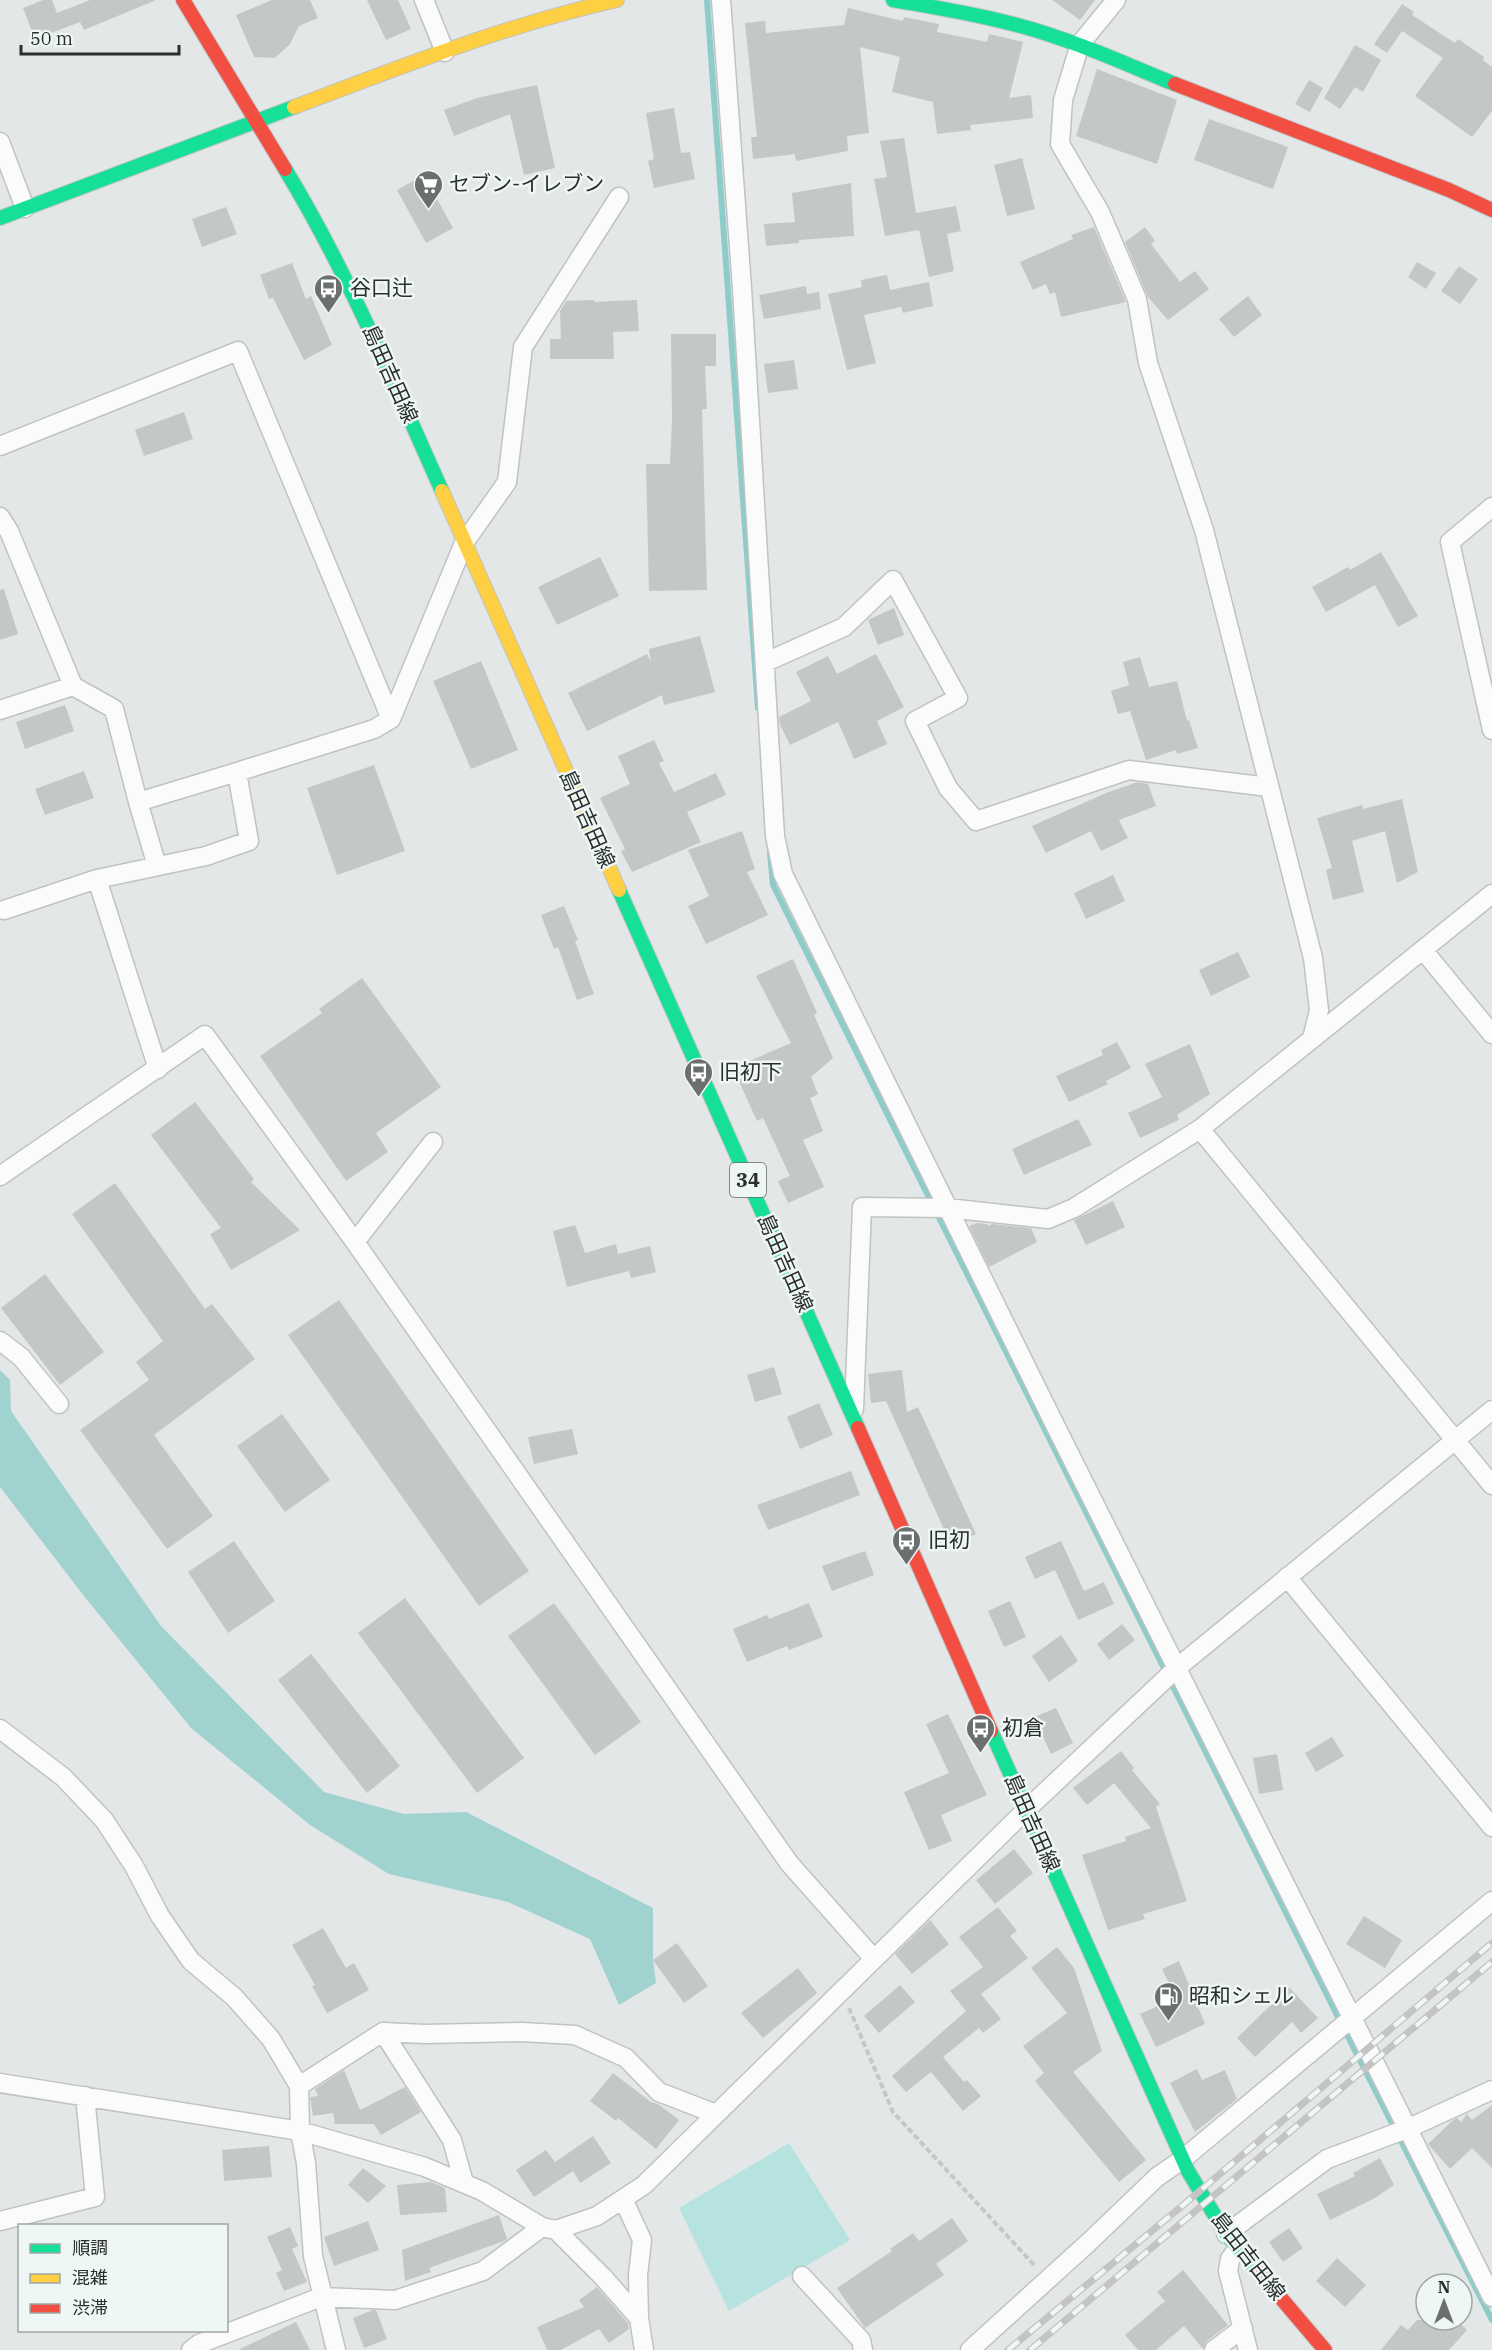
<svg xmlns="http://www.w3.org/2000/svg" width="1492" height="2350" font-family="'IBM Plex Serif','Noto Sans JP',serif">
<rect width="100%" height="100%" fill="#e3e7e7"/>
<!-- green -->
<path fill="#b6e3e0" d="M 789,2143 L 850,2240 L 729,2311 L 679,2208 Z"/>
<!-- forest -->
<path fill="#a0d2cf" d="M 0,1370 L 10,1380 L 11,1411 L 161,1626 L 324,1792 L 404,1814 L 466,1812 L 653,1908 L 653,1960 L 656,1983 L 619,2005 L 590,1939 L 508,1902 L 389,1874 L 310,1825 L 191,1728 L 84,1596 L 0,1487 Z"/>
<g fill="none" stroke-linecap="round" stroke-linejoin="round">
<!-- stream -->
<path stroke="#8eccc9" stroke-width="6" d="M 707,0 L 758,708
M 770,853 L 773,885 L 1342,2025 L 1492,2320"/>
</g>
<!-- building -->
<path fill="#c4c7c7" d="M 43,0 L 52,0 L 57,13 L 90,0 L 156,0 L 84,30 L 80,22 L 35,39 L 23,8 Z
M 272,0 L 310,0 L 318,18 L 299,26 L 290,44 L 275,58 L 254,57 L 236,15 Z
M 367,0 L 398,0 L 411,29 L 386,40 Z
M 1052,0 L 1095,0 L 1080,20 Z
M 1402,4 L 1414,12 L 1412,15 L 1455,43 L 1458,39 L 1484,57 L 1483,60 L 1492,67 L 1492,111 L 1472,137 L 1415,96 L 1443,58 L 1402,31 L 1387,53 L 1374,44 Z
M 848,8 L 903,21 L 904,17 L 939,24 L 937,32 L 987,42 L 989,34 L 1023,42 L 1009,98 L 1031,95 L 1033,118 L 970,125 L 971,130 L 937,134 L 933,102 L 892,92 L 900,57 L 860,47 L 869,133 L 847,136 L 848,151 L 796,161 L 795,154 L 753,159 L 751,137 L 757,137 L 745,23 L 765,21 L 766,33 L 844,25 Z
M 1355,45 L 1381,60 L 1363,92 L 1355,87 L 1340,109 L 1324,98 Z
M 1097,69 L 1177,100 L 1157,164 L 1076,136 Z
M 1309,80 L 1323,88 L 1310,112 L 1295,104 Z
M 537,85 L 555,168 L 524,175 L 510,114 L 454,136 L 444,110 L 477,98 Z
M 674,108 L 681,153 L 690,152 L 695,179 L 654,188 L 648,161 L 654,159 L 646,113 Z
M 1209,119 L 1288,147 L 1273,189 L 1194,160 Z
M 904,138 L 916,213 L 956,206 L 961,231 L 947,234 L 954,271 L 929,277 L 919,230 L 885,236 L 874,179 L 887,177 L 880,141 Z
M 1022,158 L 1035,209 L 1007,216 L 994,165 Z
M 424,175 L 453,228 L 426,243 L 397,190 Z
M 851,183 L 854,236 L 799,240 L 799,243 L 766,246 L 764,224 L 795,222 L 792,193 Z
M 226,207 L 237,234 L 202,247 L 192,219 Z
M 1094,227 L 1126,302 L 1061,317 L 1055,292 L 1050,294 L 1046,284 L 1033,290 L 1020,262 L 1073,239 L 1071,235 Z
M 1145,227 L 1155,241 L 1151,244 L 1180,282 L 1195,271 L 1209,289 L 1168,320 L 1148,297 L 1125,242 Z
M 1417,262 L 1436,273 L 1426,289 L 1408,277 Z
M 292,263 L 306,299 L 311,296 L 332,345 L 304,360 L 273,298 L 269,299 L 260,275 Z
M 1459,266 L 1478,279 L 1460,304 L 1441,291 Z
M 887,275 L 890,290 L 929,282 L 933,306 L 903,313 L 901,307 L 864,315 L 876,363 L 847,370 L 828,294 L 862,287 L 861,280 Z
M 806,286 L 807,294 L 819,292 L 821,309 L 764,319 L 759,295 Z
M 1248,296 L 1262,315 L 1234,337 L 1219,319 Z
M 594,300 L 594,302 L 637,300 L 639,331 L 613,332 L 614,359 L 550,359 L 550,339 L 561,339 L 560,311 L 566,301 Z
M 671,334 L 716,334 L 716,366 L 705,366 L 707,409 L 702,409 L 707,590 L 649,591 L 646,464 L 670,464 L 672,420 Z
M 794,360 L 798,389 L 768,393 L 764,364 Z
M 184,412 L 193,439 L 144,456 L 135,430 Z
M 1381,552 L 1418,616 L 1398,627 L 1375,585 L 1326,612 L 1312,587 L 1348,567 L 1350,570 Z
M 600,557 L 619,596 L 557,625 L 538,587 Z
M 4,589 L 18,634 L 0,640 L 0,590 Z
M 894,608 L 904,635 L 878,645 L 868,620 Z
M 700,636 L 715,692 L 664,705 L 662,695 L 587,731 L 568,693 L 647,654 L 651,662 L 649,649 Z
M 876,654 L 904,707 L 877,721 L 887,744 L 854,759 L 838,722 L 790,745 L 780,725 L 779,717 L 811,701 L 796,672 L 828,656 L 837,674 Z
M 1140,657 L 1149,687 L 1177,681 L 1187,721 L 1189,720 L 1198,748 L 1177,754 L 1176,750 L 1146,760 L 1130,711 L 1118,714 L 1111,691 L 1129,685 L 1123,662 Z
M 481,661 L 518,750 L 471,769 L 433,681 Z
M 65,705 L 74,731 L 25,749 L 16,722 Z
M 654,740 L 664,761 L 659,763 L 674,792 L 716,773 L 726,795 L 687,812 L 701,842 L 632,872 L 621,851 L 625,849 L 600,798 L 630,784 L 618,756 Z
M 374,765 L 405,851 L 337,875 L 307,788 Z
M 84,771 L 94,798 L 45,815 L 35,789 Z
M 1138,782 L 1148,784 L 1156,806 L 1119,820 L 1128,838 L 1101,851 L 1091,831 L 1046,853 L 1032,826 L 1106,793 Z
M 1402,799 L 1418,872 L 1397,883 L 1385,831 L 1352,841 L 1364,892 L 1333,900 L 1326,870 L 1332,868 L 1317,818 L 1362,805 L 1363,809 Z
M 742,831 L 755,869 L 747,872 L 768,915 L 706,944 L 688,906 L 709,896 L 688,850 Z
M 1113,875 L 1125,901 L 1086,919 L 1074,893 Z
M 564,906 L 578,940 L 575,941 L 594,994 L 577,1000 L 558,947 L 554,949 L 541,915 Z
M 1238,952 L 1250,977 L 1211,996 L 1199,970 Z
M 793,959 L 817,1013 L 814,1015 L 833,1058 L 811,1077 L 818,1094 L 810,1098 L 823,1131 L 803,1140 L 824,1187 L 788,1203 L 778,1181 L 790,1176 L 763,1118 L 757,1121 L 733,1068 L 791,1043 L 756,976 Z
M 362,978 L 441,1087 L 376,1133 L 388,1152 L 346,1181 L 260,1056 L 322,1013 L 319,1009 Z
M 1117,1042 L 1131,1068 L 1106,1081 L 1108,1084 L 1069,1102 L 1056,1076 L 1103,1055 L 1101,1050 Z
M 1190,1044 L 1210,1094 L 1177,1115 L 1179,1120 L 1140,1138 L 1128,1113 L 1162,1097 L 1145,1064 Z
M 195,1102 L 254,1179 L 251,1182 L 300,1230 L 231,1270 L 210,1234 L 221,1228 L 151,1135 Z
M 1078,1119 L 1092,1145 L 1024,1175 L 1012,1149 Z
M 115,1183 L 205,1309 L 212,1304 L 255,1359 L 154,1435 L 213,1516 L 167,1549 L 80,1430 L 149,1380 L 136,1362 L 163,1341 L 72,1214 Z
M 1113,1201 L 1125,1227 L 1086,1245 L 1074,1220 Z
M 977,1223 L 987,1224 L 988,1226 L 992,1224 L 1031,1228 L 1037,1242 L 989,1267 L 969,1226 Z
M 575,1225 L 585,1253 L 616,1244 L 618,1254 L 650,1246 L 656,1272 L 631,1278 L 629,1271 L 567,1287 L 553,1231 Z
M 45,1274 L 104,1352 L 60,1385 L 1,1308 Z
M 339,1300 L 529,1571 L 479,1606 L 288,1335 Z
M 774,1367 L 782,1394 L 755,1402 L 747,1375 Z
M 902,1370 L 907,1412 L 918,1407 L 976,1534 L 951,1545 L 886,1401 L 871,1403 L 868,1374 Z
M 819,1403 L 833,1435 L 800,1449 L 787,1417 Z
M 282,1414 L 330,1480 L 285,1512 L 237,1446 Z
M 572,1429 L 578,1454 L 534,1464 L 528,1437 Z
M 851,1471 L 860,1495 L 768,1530 L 757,1505 Z
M 234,1541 L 275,1601 L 228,1633 L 188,1572 Z
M 1061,1541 L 1084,1591 L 1104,1582 L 1114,1604 L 1078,1620 L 1055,1570 L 1035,1579 L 1025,1557 Z
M 865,1551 L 874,1575 L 832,1591 L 822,1566 Z
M 405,1598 L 524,1758 L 477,1793 L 358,1633 Z
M 1010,1601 L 1026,1637 L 1004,1647 L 988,1611 Z
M 554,1603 L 641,1722 L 595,1755 L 508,1636 Z
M 809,1603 L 823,1637 L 789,1650 L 787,1646 L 747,1662 L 733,1629 L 767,1615 L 769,1619 Z
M 1122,1624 L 1135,1640 L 1109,1660 L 1097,1644 Z
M 1061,1635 L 1078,1661 L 1049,1682 L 1032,1656 Z
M 311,1654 L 400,1766 L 367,1793 L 278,1680 Z
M 1056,1708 L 1073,1743 L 1051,1754 L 1034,1717 Z
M 948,1714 L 987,1795 L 941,1815 L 952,1841 L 929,1850 L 904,1792 L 949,1773 L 926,1724 Z
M 1332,1737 L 1344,1756 L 1316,1772 L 1305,1753 Z
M 1121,1751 L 1134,1768 L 1132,1770 L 1160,1804 L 1156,1807 L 1187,1901 L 1143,1914 L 1145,1919 L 1108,1930 L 1082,1855 L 1126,1841 L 1125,1837 L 1151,1828 L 1114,1783 L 1087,1805 L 1073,1788 Z
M 1277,1754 L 1283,1790 L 1259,1794 L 1253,1758 Z
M 1014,1849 L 1033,1873 L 995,1904 L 976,1880 Z
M 998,1907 L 1017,1931 L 1010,1936 L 1028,1958 L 981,1994 L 1001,2019 L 983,2033 L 979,2028 L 943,2057 L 964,2082 L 967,2080 L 981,2096 L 963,2111 L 931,2072 L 906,2092 L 892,2076 L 966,2011 L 950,1991 L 983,1967 L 959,1937 Z
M 1364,1916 L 1402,1940 L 1385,1968 L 1346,1944 Z
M 930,1920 L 949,1944 L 912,1974 L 895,1954 Z
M 323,1928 L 346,1968 L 354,1963 L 369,1990 L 327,2013 L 312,1986 L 315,1985 L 292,1945 Z
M 677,1943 L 708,1986 L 684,2003 L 653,1960 Z
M 1057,1947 L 1074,1968 L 1102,2051 L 1073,2072 L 1146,2160 L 1119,2182 L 1035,2081 L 1044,2073 L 1023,2046 L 1067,2013 L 1031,1968 Z
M 1179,1961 L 1205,2024 L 1156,2047 L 1140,2014 L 1176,1998 L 1162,1969 Z
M 798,1968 L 817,1993 L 763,2038 L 741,2013 Z
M 900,1985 L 915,2002 L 879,2033 L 864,2016 Z
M 1289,1987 L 1318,2018 L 1301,2033 L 1292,2022 L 1255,2057 L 1237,2038 Z
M 1197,2069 L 1202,2080 L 1225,2070 L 1237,2099 L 1195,2132 L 1170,2083 Z
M 344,2070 L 360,2110 L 405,2087 L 421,2112 L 381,2135 L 374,2124 L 332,2124 L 335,2123 L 333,2113 L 313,2116 L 310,2097 L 318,2096 L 315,2089 Z
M 613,2073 L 651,2102 L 658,2104 L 679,2120 L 656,2149 L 618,2118 L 616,2121 L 590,2101 Z
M 1492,2105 L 1492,2168 L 1472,2148 L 1450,2169 L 1428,2144 L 1452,2121 L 1457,2118 L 1461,2122 L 1467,2114 L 1472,2120 Z
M 593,2136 L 611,2163 L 580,2183 L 573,2171 L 534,2197 L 516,2170 L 546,2150 L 555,2162 Z
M 269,2146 L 272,2177 L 224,2181 L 222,2150 Z
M 1380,2158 L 1394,2185 L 1375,2198 L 1330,2220 L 1317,2194 L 1355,2176 L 1353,2173 Z
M 363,2168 L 386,2186 L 368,2203 L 348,2185 Z
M 431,2182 L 445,2188 L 447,2212 L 400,2215 L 397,2185 Z
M 499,2215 L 507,2239 L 504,2241 L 429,2268 L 431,2272 L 405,2281 L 402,2250 Z
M 952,2218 L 968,2241 L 936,2264 L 944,2275 L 865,2328 L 837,2288 L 892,2251 L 890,2249 L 913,2233 L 919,2241 Z
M 368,2221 L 379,2250 L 334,2266 L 324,2237 Z
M 290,2227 L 298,2246 L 292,2249 L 307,2282 L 284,2291 L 276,2273 L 282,2270 L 267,2237 Z
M 1289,2228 L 1303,2248 L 1283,2262 L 1269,2242 Z
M 1337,2258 L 1366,2285 L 1345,2307 L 1316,2281 Z
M 1183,2270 L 1228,2325 L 1207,2341 L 1203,2349 L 1184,2326 L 1156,2350 L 1138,2350 L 1125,2335 L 1165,2301 L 1157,2292 Z
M 597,2287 L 628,2323 L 629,2329 L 609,2343 L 599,2329 L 561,2350 L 547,2350 L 537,2327 L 584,2307 L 579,2300 Z
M 373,2310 L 376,2310 L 387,2339 L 364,2348 L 353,2318 Z
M 1417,2320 L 1457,2320 L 1467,2330 L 1449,2350 L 1381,2350 L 1401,2325 L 1408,2330 Z
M 296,2322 L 310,2350 L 238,2350 Z"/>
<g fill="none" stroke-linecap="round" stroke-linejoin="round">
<defs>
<path id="street" d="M 424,0 L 445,52
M 721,0 L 742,288 L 775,836 L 783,874 L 1053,1421 L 1492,2297
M 0,142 L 25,208
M 0,446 L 238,351 L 391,719
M 1492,507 L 1450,542 L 1492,730
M 0,517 L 9,531 L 73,686 L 0,710
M 766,662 L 844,627 L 893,580 L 958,698 L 915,721 L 948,788 L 976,821 L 1129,770 L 1269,787
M 73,686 L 114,709 L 138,802
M 157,866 L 138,802 L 237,772
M 97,879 L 158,1069
M 4,910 L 97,879 L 206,856 L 249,841 L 237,772 L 374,729 L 391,719 L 464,543 L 507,482 L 523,347 L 619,197
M 1423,950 L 1492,1034
M 1312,1039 L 1492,894
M 1200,1129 L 1492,1485
M 0,1176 L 205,1035 L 355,1242 L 433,1142
M 355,1242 L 789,1863 L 874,1959
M 0,1341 L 21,1357 L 59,1404
M 854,1409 L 862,1207 L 948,1208 L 1048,1219 L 1074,1208 L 1200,1129 L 1312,1039 L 1319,1010 L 1313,958 L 1204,530 L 1148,363 L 1137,299 L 1100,212 L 1060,144 L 1063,100 L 1080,44 L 1116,0
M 1287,1577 L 1492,1827
M 0,1729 L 63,1777 L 104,1820 L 134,1866 L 160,1916 L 191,1961 L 234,1997 L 271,2039 L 299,2086 L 300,2131 L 306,2163 L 313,2256 L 336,2350
M 383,2032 L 452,2140 L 464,2183
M 0,2083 L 300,2131 L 425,2167 L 482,2191 L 542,2227 L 556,2230 L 603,2277 L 639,2318 L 644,2350
M 299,2086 L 383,2032 L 424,2034 L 522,2032 L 575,2035 L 626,2058 L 659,2092 L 716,2114
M 623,2199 L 642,2240 L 638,2275 L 639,2318
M 0,2221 L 95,2197 L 85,2096
M 556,2230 L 597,2216 L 644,2185 L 1026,1810 L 1178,1667 L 1492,1410
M 1226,2234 L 1327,2159 L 1409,2128 L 1492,2090
M 1238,2248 L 1230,2259 L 1228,2271 L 1248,2350
M 802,2276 L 861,2340 L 863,2350
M 191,2350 L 199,2344 L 321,2297 L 395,2300 L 483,2271 L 542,2227
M 970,2350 L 1088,2243 L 1157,2177 L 1183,2159 L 1492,1901
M 1214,2350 L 1243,2328"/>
<path id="fast" d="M 893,0 C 949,10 1006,19 1059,38 C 1099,51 1137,69 1175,84
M 285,169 C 347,271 393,382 442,491
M 0,218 L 294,107
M 619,890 L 858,1428
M 991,1731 L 1188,2171 L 1226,2234 L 1258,2271"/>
<path id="slow" d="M 294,107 C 400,67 506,25 617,0
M 442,491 L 619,890"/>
<path id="jam" d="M 183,0 L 285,169
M 1175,84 L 1449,190 L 1492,210
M 858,1428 L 991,1731
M 1258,2271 L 1325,2350"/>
</defs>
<!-- street casing -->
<use href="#street" stroke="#c0c3c3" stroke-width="21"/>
<!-- fast casing -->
<use href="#fast" stroke="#c0c3c3" stroke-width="16"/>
<!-- slow casing -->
<use href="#slow" stroke="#c0c3c3" stroke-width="16"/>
<!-- jam casing -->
<use href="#jam" stroke="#c0c3c3" stroke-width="16"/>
<!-- path -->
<path stroke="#c6c7c7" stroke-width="4" stroke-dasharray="6 3" stroke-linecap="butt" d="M 849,2008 L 893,2112 L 1035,2266"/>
<!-- street -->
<use href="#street" stroke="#fbfbfb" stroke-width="18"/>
<!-- fast -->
<use href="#fast" stroke="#16e098" stroke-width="14"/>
<!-- slow -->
<use href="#slow" stroke="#ffcf43" stroke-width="14"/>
<!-- jam -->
<use href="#jam" stroke="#f24e42" stroke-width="14"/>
<defs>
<path id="rail" d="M 1008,2350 L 1188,2201 L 1492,1943
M 1030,2350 L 1492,1962"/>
</defs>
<!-- rail casing -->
<use href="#rail" stroke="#c4c4c4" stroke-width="7"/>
<!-- rail -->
<use href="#rail" stroke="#eef7f6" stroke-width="4.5" stroke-dasharray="14" stroke-linecap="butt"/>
</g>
<!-- icons -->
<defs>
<symbol id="supermarket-pin" viewBox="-11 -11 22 30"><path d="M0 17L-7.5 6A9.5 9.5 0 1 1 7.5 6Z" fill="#6b6f6e" stroke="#eef7f6"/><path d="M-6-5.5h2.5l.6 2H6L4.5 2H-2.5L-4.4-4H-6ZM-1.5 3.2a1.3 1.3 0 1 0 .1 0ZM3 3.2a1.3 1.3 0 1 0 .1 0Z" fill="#fff"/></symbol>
<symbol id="bus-pin" viewBox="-11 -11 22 30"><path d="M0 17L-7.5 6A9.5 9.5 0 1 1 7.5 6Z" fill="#6b6f6e" stroke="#eef7f6"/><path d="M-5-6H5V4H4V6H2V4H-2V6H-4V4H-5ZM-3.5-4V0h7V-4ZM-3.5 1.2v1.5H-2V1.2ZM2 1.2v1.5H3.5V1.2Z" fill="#fff"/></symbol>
<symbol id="fuel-pin" viewBox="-11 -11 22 30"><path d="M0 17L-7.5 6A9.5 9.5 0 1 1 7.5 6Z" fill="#6b6f6e" stroke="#eef7f6"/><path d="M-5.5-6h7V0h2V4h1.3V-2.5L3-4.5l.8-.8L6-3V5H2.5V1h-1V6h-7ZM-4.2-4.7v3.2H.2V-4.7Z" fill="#fff"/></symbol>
</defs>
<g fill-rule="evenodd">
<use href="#supermarket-pin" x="412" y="168" width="33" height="45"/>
<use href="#bus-pin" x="312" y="272" width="33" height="45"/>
<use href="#bus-pin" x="682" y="1056" width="33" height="45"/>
<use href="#bus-pin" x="890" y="1524" width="33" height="45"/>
<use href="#bus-pin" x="964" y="1712" width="33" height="45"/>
<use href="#fuel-pin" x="1152" y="1980" width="33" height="45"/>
</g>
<g text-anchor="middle" stroke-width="5" stroke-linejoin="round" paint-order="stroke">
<!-- shield labels -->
<rect fill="#eef7f6" stroke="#656a69" stroke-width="1.5" x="730" y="1163" width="36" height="34" rx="4.5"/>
<g font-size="20" font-weight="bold" fill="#2a2e2d">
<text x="748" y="1187">34</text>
</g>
<!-- poi labels -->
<g font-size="21" fill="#2a2e2d" stroke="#eef7f6" text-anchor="start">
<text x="449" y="191">セブン-イレブン</text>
<text x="350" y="295">谷口辻</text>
<text x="719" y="1079">旧初下</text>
<text x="928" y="1547">旧初</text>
<text x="1002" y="1735">初倉</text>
<text x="1189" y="2003">昭和シェル</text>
</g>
<!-- street labels -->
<g font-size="21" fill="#2a2e2d" stroke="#eef7f6">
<text transform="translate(390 374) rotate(66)" y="7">島田吉田線</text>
<text transform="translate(587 819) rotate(66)" y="7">島田吉田線</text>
<text transform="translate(785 1263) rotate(66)" y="7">島田吉田線</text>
<text transform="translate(1032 1823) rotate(66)" y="7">島田吉田線</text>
<text transform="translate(1248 2256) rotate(52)" y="7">島田吉田線</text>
</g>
</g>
<!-- legend -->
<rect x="18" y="2224" width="210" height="108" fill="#eef7f6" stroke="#a0a7a6" stroke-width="1.5"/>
<rect x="30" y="2244" width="30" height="9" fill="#16e098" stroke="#a0a7a6" stroke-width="1.5"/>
<text x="72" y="2254" font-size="18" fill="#2a2e2d">順調</text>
<rect x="30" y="2274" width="30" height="9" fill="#ffcf43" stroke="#a0a7a6" stroke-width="1.5"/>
<text x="72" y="2284" font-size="18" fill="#2a2e2d">混雑</text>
<rect x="30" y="2304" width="30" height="9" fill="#f24e42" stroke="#a0a7a6" stroke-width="1.5"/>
<text x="72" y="2314" font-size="18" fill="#2a2e2d">渋滞</text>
<!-- north arrow -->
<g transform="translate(1444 2302)"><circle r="28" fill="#eef7f6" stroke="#a0a7a6" stroke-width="1.5"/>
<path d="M0-4.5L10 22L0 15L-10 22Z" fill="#6b6f6e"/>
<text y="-9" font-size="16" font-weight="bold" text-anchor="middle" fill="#2a2e2d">N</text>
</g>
<!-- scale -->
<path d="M21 45v9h158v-9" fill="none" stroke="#2a2e2d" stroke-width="3"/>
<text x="30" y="45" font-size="18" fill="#2a2e2d" stroke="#eef7f6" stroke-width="4.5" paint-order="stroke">50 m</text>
</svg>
